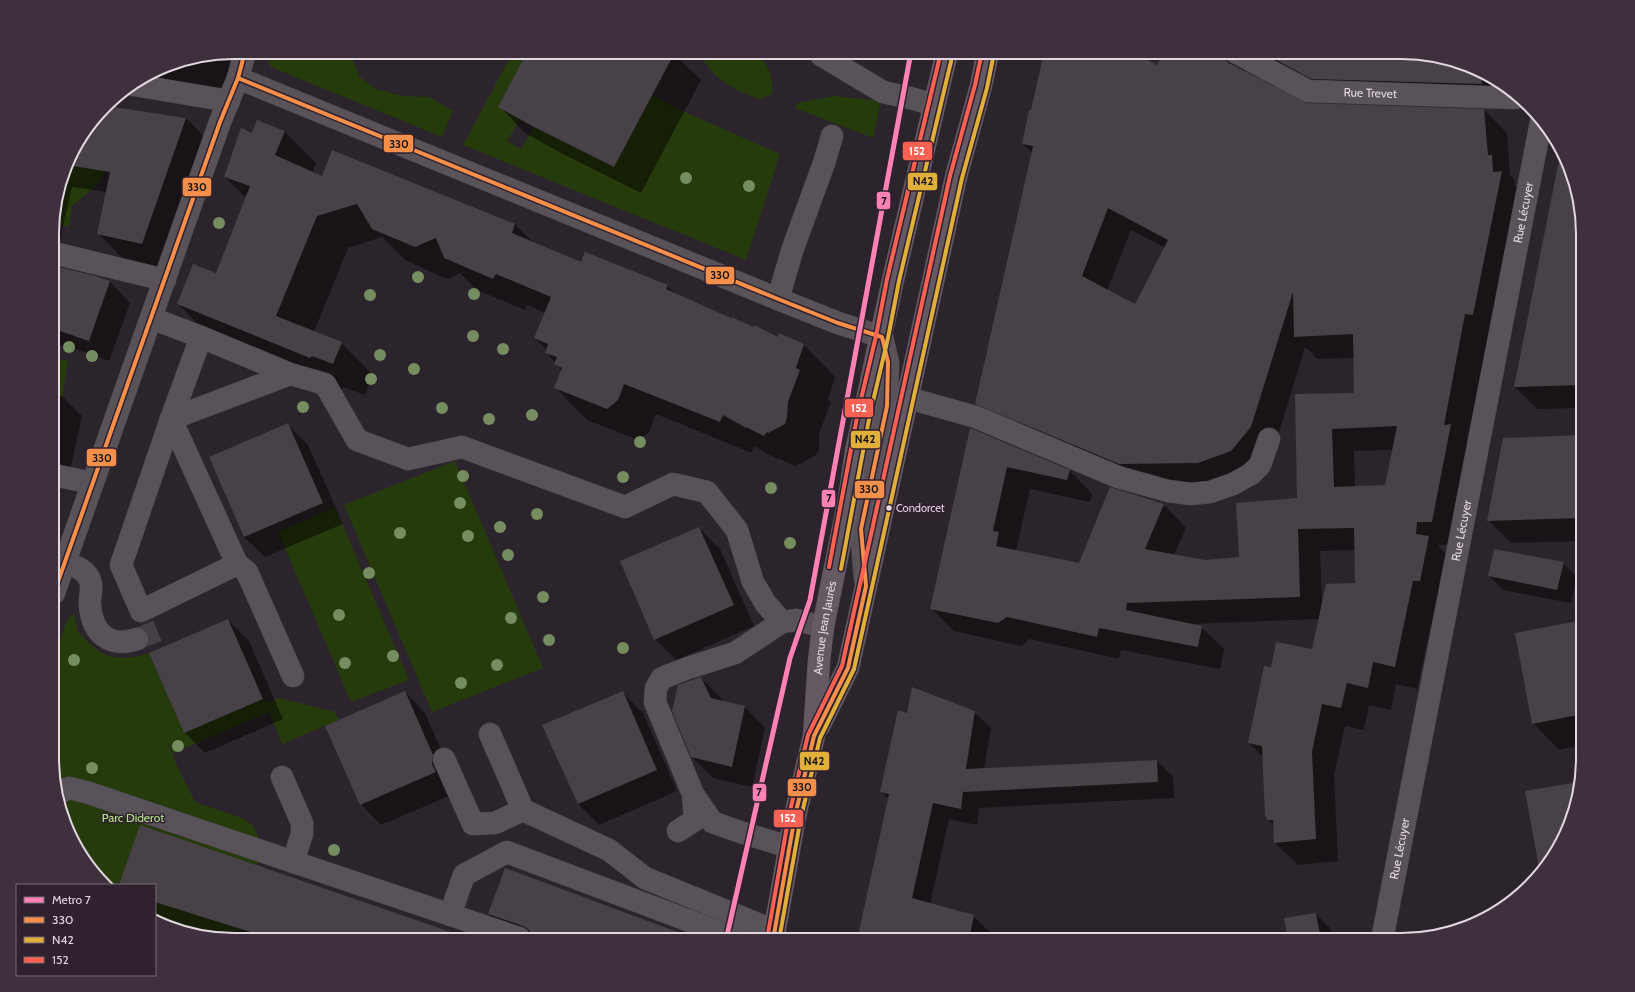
<svg xmlns="http://www.w3.org/2000/svg" width="1635" height="992" font-family="Cabin,sans-serif">
<rect width="100%" height="100%" fill="#2c242c"/>
<!-- green -->
<path fill="#263b0c" d="M 266,52 L 349,52 L 360,77 L 376,89 L 403,96 L 429,97 L 453,111 L 442,137 L 271,67 L 265,55 Z
M 513,52 L 527,52 L 498,107 L 520,119 L 507,141 L 521,149 L 534,126 L 614,167 L 652,95 L 676,108 L 780,154 L 746,260 L 463,145 Z
M 698,52 L 758,52 C 768,67 774,75 772,94 L 760,99 C 730,89 714,79 698,52 Z
M 835,96 L 881,101 L 873,138 L 795,108 L 797,103 Z
M 109,161 L 107,172 L 105,172 L 97,185 L 72,206 L 69,227 L 54,224 L 54,210 L 67,165 Z
M 54,358 L 68,361 L 62,398 L 54,397 Z
M 455,461 L 543,668 L 432,712 L 344,505 Z
M 335,507 L 409,680 L 351,702 L 278,532 Z
M 74,613 C 75,618 76,626 78,631 C 80,634 84,638 86,640 C 104,660 125,661 149,653 L 184,733 L 263,699 L 265,703 L 279,698 L 335,712 L 339,720 L 282,744 L 269,712 L 173,753 L 164,733 L 177,766 L 195,802 L 242,818 C 257,826 261,839 260,856 L 237,929 L 273,940 L 234,940 L 187,934 L 155,921 L 155,885 L 110,885 L 83,859 L 54,782 L 54,658 L 67,620 Z"/>
<!-- shadow -->
<path fill="#0007" fill-rule="evenodd" d="M 234,52 L 231,95 L 142,80 L 164,66 Z
M 672,52 L 701,80 L 641,193 L 561,153 L 525,133 L 499,106 Z
M 1165,52 L 1401,52 L 1448,58 L 1492,76 L 1521,103 L 1335,101 L 1246,69 L 1245,73 L 1307,104 L 1484,110 L 1507,133 L 1510,175 L 1514,179 L 1515,185 L 1524,195 L 1495,337 L 1488,336 L 1467,442 L 1473,448 L 1455,544 L 1439,545 L 1439,547 L 1452,560 L 1443,603 L 1436,603 L 1417,689 L 1396,684 L 1391,710 L 1369,705 L 1364,730 L 1345,726 L 1334,775 L 1338,861 L 1298,865 L 1275,843 L 1274,826 L 1266,817 L 1263,757 L 1249,743 L 1272,669 L 1313,651 L 1319,619 L 1192,624 L 1201,627 L 1224,649 L 1220,669 L 1121,650 L 1119,659 L 1030,639 L 1021,646 L 954,631 L 931,608 L 971,430 L 1070,471 L 1092,494 L 1090,502 L 1030,489 L 1016,551 L 1080,564 L 1110,488 L 1164,505 L 1186,528 L 1174,555 L 1205,561 L 1240,558 L 1298,499 L 1296,395 L 1355,394 L 1354,358 L 1318,359 L 1305,347 L 1274,449 L 1221,486 L 1142,486 L 999,426 L 976,404 L 1032,153 L 1023,144 L 1157,66 ZM 1131,230 L 1165,248 L 1135,305 L 1107,291 ZM 1393,450 L 1386,486 L 1355,487 L 1354,451 ZM 1356,550 L 1356,584 L 1322,603 L 1320,551 Z
M 107,107 L 186,118 L 211,144 L 167,269 L 123,259 L 98,233 L 107,192 L 72,187 L 59,244 L 54,243 L 54,210 L 71,153 Z
M 258,121 L 285,132 L 316,163 L 312,173 L 322,178 L 333,151 L 515,225 L 534,243 L 582,263 L 667,286 L 676,294 L 732,319 L 778,338 L 804,345 L 835,377 L 828,399 L 831,402 L 819,434 L 819,449 L 816,455 L 800,464 L 798,463 L 796,467 L 778,458 L 777,459 L 754,446 L 752,453 L 656,414 L 649,432 L 639,440 L 587,420 L 556,388 L 562,371 L 546,352 L 547,350 L 535,338 L 546,313 L 527,305 L 525,310 L 477,290 L 460,273 L 447,279 L 405,260 L 382,237 L 348,248 L 314,332 L 341,343 L 373,375 L 365,395 L 343,387 L 342,389 L 210,336 L 178,304 L 217,274 L 246,198 L 225,177 L 253,134 Z
M 1561,151 L 1573,175 L 1583,222 L 1583,408 L 1537,409 L 1515,387 Z
M 54,267 L 92,276 L 110,282 L 130,303 L 109,361 L 73,348 L 54,344 Z
M 54,394 L 62,396 L 82,416 L 69,475 L 54,472 Z
M 287,424 L 308,445 L 343,524 L 265,557 L 244,537 Z
M 1583,436 L 1583,541 L 1511,543 L 1488,520 Z
M 699,528 L 720,549 L 754,626 L 676,660 L 655,639 Z
M 54,537 L 63,547 L 54,571 Z
M 1563,563 L 1577,577 L 1571,603 L 1503,590 L 1489,576 Z
M 228,620 L 249,641 L 283,719 L 205,753 L 184,732 Z
M 1583,621 L 1583,745 L 1559,750 L 1533,723 Z
M 701,678 L 722,699 L 723,702 L 745,707 L 765,728 L 752,787 L 713,778 L 692,757 Z
M 405,692 L 425,713 L 453,776 L 456,793 L 381,825 L 361,804 Z
M 622,692 L 643,713 L 677,791 L 599,825 L 578,804 L 544,725 Z
M 974,712 L 991,728 L 984,769 L 1157,761 L 1173,777 L 1174,798 L 979,808 L 977,825 L 949,819 L 930,904 L 973,916 L 990,932 L 988,940 L 858,940 L 889,799 L 881,791 L 908,714 Z
M 141,826 L 470,940 L 234,940 L 205,936 L 155,921 L 155,885 L 120,885 Z
M 505,869 L 693,939 L 694,940 L 515,940 L 489,914 Z
M 1316,914 L 1330,928 L 1332,940 L 1289,940 Z
M 1455,926 L 1456,927 L 1422,937 L 1422,932 Z
M 848,938 L 857,940 L 848,940 Z"/>
<!-- building -->
<path fill="#484147" fill-rule="evenodd" d="M 527,52 L 675,52 L 614,167 L 534,127 L 498,107 Z
M 1044,52 L 1131,52 L 1157,65 L 1164,52 L 1223,52 L 1224,58 L 1229,63 L 1307,103 L 1484,109 L 1488,155 L 1492,155 L 1493,172 L 1502,171 L 1473,315 L 1465,314 L 1444,425 L 1451,424 L 1432,522 L 1417,522 L 1416,534 L 1429,536 L 1420,581 L 1413,581 L 1395,667 L 1373,662 L 1368,688 L 1347,683 L 1341,708 L 1322,704 L 1312,752 L 1316,839 L 1274,843 L 1273,820 L 1267,820 L 1267,817 L 1265,817 L 1262,746 L 1248,743 L 1264,666 L 1271,667 L 1276,642 L 1312,649 L 1326,584 L 1355,583 L 1354,528 L 1298,529 L 1300,597 L 1127,603 L 1126,610 L 1202,626 L 1198,647 L 1099,628 L 1097,637 L 1007,617 L 998,623 L 930,609 L 970,428 L 1070,470 L 1067,480 L 1007,467 L 993,531 L 999,532 L 996,546 L 1079,563 L 1110,487 L 1164,504 L 1145,549 L 1205,560 L 1239,557 L 1236,503 L 1297,498 L 1295,394 L 1354,393 L 1353,334 L 1294,337 L 1293,292 L 1251,427 L 1231,451 L 1198,463 L 1119,464 L 975,404 L 1033,146 L 1022,144 L 1029,110 L 1031,110 ZM 1108,208 L 1168,240 L 1135,304 L 1082,276 ZM 1397,426 L 1385,485 L 1334,487 L 1332,429 Z
M 1262,52 L 1401,52 L 1448,58 L 1481,72 L 1482,84 L 1311,79 Z
M 107,106 L 186,118 L 142,244 L 97,234 L 110,172 L 67,165 L 71,153 Z
M 257,120 L 285,131 L 275,155 L 322,176 L 332,150 L 515,224 L 512,233 L 581,262 L 585,252 L 668,285 L 666,289 L 731,318 L 732,317 L 753,327 L 754,325 L 778,337 L 779,333 L 804,344 L 796,368 L 800,370 L 788,402 L 787,417 L 785,424 L 768,433 L 767,432 L 764,436 L 746,427 L 746,428 L 723,415 L 720,422 L 624,384 L 618,400 L 607,409 L 554,388 L 562,368 L 554,364 L 557,357 L 545,353 L 548,344 L 534,338 L 551,297 L 496,274 L 493,279 L 444,258 L 436,238 L 415,247 L 372,229 L 357,204 L 317,216 L 276,316 L 342,342 L 333,364 L 312,356 L 310,358 L 177,304 L 193,264 L 216,273 L 250,186 L 224,177 L 241,128 L 252,133 Z
M 1561,150 L 1573,175 L 1583,222 L 1583,385 L 1514,387 Z
M 54,266 L 92,275 L 110,281 L 89,341 L 54,329 Z
M 288,423 L 323,503 L 244,537 L 209,457 Z
M 1583,435 L 1583,518 L 1487,521 L 1503,438 Z
M 699,527 L 734,605 L 654,640 L 620,561 Z
M 1494,549 L 1564,562 L 1557,590 L 1488,576 Z
M 228,619 L 263,699 L 184,733 L 149,653 Z
M 1583,620 L 1583,714 L 1532,724 L 1515,633 Z
M 701,677 L 711,698 L 745,706 L 732,767 L 691,757 L 672,711 L 678,685 Z
M 912,687 L 975,711 L 966,769 L 1157,760 L 1158,782 L 963,792 L 961,809 L 933,803 L 912,898 L 974,915 L 969,940 L 857,940 L 889,794 L 880,792 L 898,710 L 907,713 Z
M 405,691 L 433,755 L 432,764 L 436,772 L 360,805 L 325,726 Z
M 623,691 L 657,770 L 578,804 L 542,725 Z
M 1579,782 L 1559,849 L 1540,873 L 1525,791 Z
M 140,825 L 462,936 L 461,940 L 276,940 L 155,902 L 155,885 L 119,885 Z
M 505,868 L 691,937 L 691,940 L 531,940 L 531,935 L 529,930 L 523,926 L 488,914 Z
M 1316,913 L 1321,940 L 1288,940 L 1284,918 Z"/>
<g fill="none" stroke-linecap="round" stroke-linejoin="round">
<!-- minor-tunnel -->
<path stroke="#473f47" stroke-width="22" stroke-dasharray="22 11" stroke-linecap="butt" d="M 137,639 L 164,628"/>
<defs>
<g id="minor">
<path d="M 823,52 L 821,55 L 883,92 L 914,99 L 934,105"/>
<path id="s1" d="M 1235,52 L 1308,91 L 1515,98"/>
<path d="M 238,78 L 778,299 L 838,323 L 882,337 L 888,362 L 887,406 L 861,529 L 865,579"/>
<path d="M 134,85 L 229,101"/>
<path d="M 54,253 L 165,280"/>
<path d="M 778,299 L 793,248 L 824,163 L 832,136"/>
<path d="M 151,318 L 201,337"/>
<path d="M 908,398 L 976,417 L 1118,477 L 1168,491 L 1191,494 L 1210,492 L 1233,484 L 1251,474 L 1260,465 L 1269,439"/>
<path d="M 171,419 L 290,374 L 325,384 L 357,440 L 408,459 L 462,447 L 625,507 L 673,484 L 707,492 L 737,530 L 753,582 L 766,604 L 782,622 L 797,620 L 823,627"/>
<path d="M 171,419 L 201,337 L 290,374"/>
<path d="M 54,475 L 92,483"/>
<path d="M 64,562 C 74,566 83,568 89,578 C 94,587 89,596 90,605 C 92,634 110,648 137,639"/>
<path d="M 237,564 L 141,611 L 121,565 L 171,419 L 237,564 L 247,572 L 293,676"/>
<path d="M 54,593 L 220,122 L 238,78 L 245,52"/>
<path d="M 782,622 L 735,653 L 688,668 L 662,678 L 656,688 L 655,702 L 693,794 L 712,822 L 740,832 L 789,847"/>
<path d="M 490,734 L 523,810 L 609,850 L 645,878 L 775,931"/>
<path d="M 444,759 L 473,824 L 495,823 L 523,810"/>
<path d="M 282,777 L 302,823 L 302,834 L 293,862"/>
<path d="M 58,793 L 69,788 L 86,792 L 519,938"/>
<path d="M 678,831 L 695,820 L 693,794"/>
<path d="M 450,915 L 464,875 L 507,852 L 740,940"/>
<path id="s2" d="M 1382,940 L 1541,122"/>
</g>
<g id="major">
<path d="M 819,726 L 848,668 L 956,177 L 981,86 L 988,52"/>
<path id="s3" d="M 773,940 L 795,816 L 814,736 L 819,661 L 823,627 L 849,499 L 856,451 L 893,280 L 947,52"/>
</g>
</defs>
<!-- minor casing -->
<use href="#minor" stroke="#494249" stroke-width="23"/>
<!-- major casing -->
<use href="#major" stroke="#494249" stroke-width="23"/>
<!-- minor -->
<use href="#minor" stroke="#595359" stroke-width="22"/>
<!-- major -->
<use href="#major" stroke="#655a64" stroke-width="22"/>
<defs>
<path id="bus-1" d="M 238,78 L 778,299 L 838,323 L 882,337
M 54,593 L 220,122 L 238,78 L 245,52
M 773,940 L 795,816 L 814,736 L 848,668 L 866,586 L 861,529 L 887,406 L 888,362 L 882,337"/>
<path id="bus-2" d="M 841,569 L 870,414 L 888,338 L 899,281 L 953,53
M 779,940 L 801,817 L 820,738 L 854,669 L 962,178 L 987,88 L 994,53"/>
<path id="bus-3" d="M 829,567 L 858,412 L 876,336 L 887,279 L 941,52
M 767,939 L 789,815 L 808,735 L 842,666 L 950,176 L 975,85 L 982,52"/>
</defs>
<!-- bus-1 casing -->
<use href="#bus-1" stroke="#30212f" stroke-width="7"/>
<!-- bus-2 casing -->
<use href="#bus-2" stroke="#30212f" stroke-width="7"/>
<!-- bus-3 casing -->
<use href="#bus-3" stroke="#30212f" stroke-width="7"/>
<!-- bus-1 -->
<use href="#bus-1" stroke="#f68f4a" stroke-width="4"/>
<!-- bus-2 -->
<use href="#bus-2" stroke="#e0b03a" stroke-width="4"/>
<!-- bus-3 -->
<use href="#bus-3" stroke="#ff6153" stroke-width="4"/>
<defs>
<path id="metro-1" d="M 726,940 L 790,658 L 810,600 L 911,52"/>
</defs>
<!-- metro-1 casing -->
<use href="#metro-1" stroke="#30212f" stroke-width="8"/>
<!-- metro-1 -->
<use href="#metro-1" stroke="#ff82b4" stroke-width="5"/>
</g>
<!-- trees -->
<g fill="#768e5f">
<circle cx="686" cy="178" r="6"/>
<circle cx="749" cy="186" r="6"/>
<circle cx="219" cy="223" r="6"/>
<circle cx="418" cy="277" r="6"/>
<circle cx="474" cy="294" r="6"/>
<circle cx="370" cy="295" r="6"/>
<circle cx="473" cy="336" r="6"/>
<circle cx="69" cy="347" r="6"/>
<circle cx="503" cy="349" r="6"/>
<circle cx="380" cy="355" r="6"/>
<circle cx="92" cy="356" r="6"/>
<circle cx="414" cy="369" r="6"/>
<circle cx="371" cy="379" r="6"/>
<circle cx="303" cy="407" r="6"/>
<circle cx="442" cy="408" r="6"/>
<circle cx="532" cy="415" r="6"/>
<circle cx="489" cy="419" r="6"/>
<circle cx="640" cy="442" r="6"/>
<circle cx="463" cy="476" r="6"/>
<circle cx="623" cy="477" r="6"/>
<circle cx="771" cy="488" r="6"/>
<circle cx="460" cy="503" r="6"/>
<circle cx="537" cy="514" r="6"/>
<circle cx="500" cy="527" r="6"/>
<circle cx="400" cy="533" r="6"/>
<circle cx="468" cy="536" r="6"/>
<circle cx="790" cy="543" r="6"/>
<circle cx="508" cy="555" r="6"/>
<circle cx="369" cy="573" r="6"/>
<circle cx="543" cy="597" r="6"/>
<circle cx="339" cy="615" r="6"/>
<circle cx="511" cy="618" r="6"/>
<circle cx="549" cy="640" r="6"/>
<circle cx="623" cy="648" r="6"/>
<circle cx="393" cy="656" r="6"/>
<circle cx="74" cy="660" r="6"/>
<circle cx="345" cy="663" r="6"/>
<circle cx="497" cy="665" r="6"/>
<circle cx="461" cy="683" r="6"/>
<circle cx="178" cy="746" r="6"/>
<circle cx="92" cy="768" r="6"/>
<circle cx="334" cy="850" r="6"/>
</g>
<!-- markers -->
<circle fill="#e3d8e1" stroke="#30212f" stroke-width="1.5" cx="889" cy="508" r="3.5"/>
<g text-anchor="middle" stroke-width="3" stroke-linejoin="round" paint-order="stroke">
<!-- bus labels -->
<g font-size="11" fill="#e3d8e1" stroke="#30212f" text-anchor="start">
<text x="896" y="512">Condorcet</text>
</g>
<!-- street labels -->
<g font-size="12" fill="#e3d8e1" stroke="#30212f">
<text dy="4" stroke="none"><textPath href="#s1" startOffset="145">Rue Trevet</textPath></text>
<text dy="4" stroke="none"><textPath href="#s2" startOffset="741">Rue Lécuyer</textPath></text>
<text dy="4" stroke="none"><textPath href="#s2" startOffset="417">Rue Lécuyer</textPath></text>
<text dy="4" stroke="none"><textPath href="#s3" startOffset="317">Avenue Jean Jaurès</textPath></text>
<text dy="4" stroke="none"><textPath href="#s2" startOffset="93">Rue Lécuyer</textPath></text>
</g>
<!-- park labels -->
<g font-size="12" fill="#b2e588" stroke="#30212f">
<text x="133" y="822">Parc Diderot</text>
</g>
</g>
<!-- crop -->
<path d="M0 0H1635V992H0ZM234 59H1401A175 175 0 0 1 1576 234V758A175 175 0 0 1 1401 933H234A175 175 0 0 1 59 758V234A175 175 0 0 1 234 59Z" fill="#3e303d" fill-rule="evenodd"/>
<path fill="none" stroke="#e3d8e1" stroke-width="2" d="M234 59H1401A175 175 0 0 1 1576 234V758A175 175 0 0 1 1401 933H234A175 175 0 0 1 59 758V234A175 175 0 0 1 234 59Z"/>
<g stroke="#30212f" stroke-width="1.5">
<rect x="383" y="134" width="31" height="19" rx="4" fill="#f68f4a"/>
<rect x="902" y="141" width="31" height="20" rx="4" fill="#ff6153"/>
<rect x="907" y="172" width="31" height="19" rx="4" fill="#e0b03a"/>
<rect x="182" y="177" width="30" height="20" rx="4" fill="#f68f4a"/>
<rect x="876" y="191" width="15" height="19" rx="4" fill="#ff82b4"/>
<rect x="705" y="266" width="30" height="19" rx="4" fill="#f68f4a"/>
<rect x="844" y="398" width="30" height="20" rx="4" fill="#ff6153"/>
<rect x="850" y="430" width="31" height="19" rx="4" fill="#e0b03a"/>
<rect x="86" y="448" width="31" height="19" rx="4" fill="#f68f4a"/>
<rect x="854" y="480" width="31" height="19" rx="4" fill="#f68f4a"/>
<rect x="821" y="489" width="15" height="19" rx="4" fill="#ff82b4"/>
<rect x="799" y="751" width="31" height="20" rx="4" fill="#e0b03a"/>
<rect x="787" y="778" width="30" height="19" rx="4" fill="#f68f4a"/>
<rect x="752" y="783" width="15" height="19" rx="4" fill="#ff82b4"/>
<rect x="773" y="809" width="31" height="19" rx="4" fill="#ff6153"/>
</g>
<g font-size="11" text-anchor="middle" font-weight="bold" fill="#fff">
<text x="917" y="155">152</text>
<text x="859" y="412">152</text>
<text x="788" y="822">152</text>
</g>
<g font-size="11" text-anchor="middle" font-weight="bold" fill="#111">
<text x="399" y="148">330</text>
<text x="923" y="185">N42</text>
<text x="197" y="191">330</text>
<text x="884" y="205">7</text>
<text x="720" y="279">330</text>
<text x="865" y="443">N42</text>
<text x="102" y="462">330</text>
<text x="869" y="493">330</text>
<text x="829" y="502">7</text>
<text x="814" y="765">N42</text>
<text x="802" y="791">330</text>
<text x="759" y="796">7</text>
</g>
<!-- legend -->
<rect x="16" y="884" width="140" height="92" fill="#30212f" stroke="#786a76"/>
<rect x="24" y="897" width="20" height="6" fill="#ff82b4" stroke="#786a76"/>
<text x="52" y="904" font-size="12" fill="#e3d8e1">Metro 7</text>
<rect x="24" y="917" width="20" height="6" fill="#f68f4a" stroke="#786a76"/>
<text x="52" y="924" font-size="12" fill="#e3d8e1">330</text>
<rect x="24" y="937" width="20" height="6" fill="#e0b03a" stroke="#786a76"/>
<text x="52" y="944" font-size="12" fill="#e3d8e1">N42</text>
<rect x="24" y="957" width="20" height="6" fill="#ff6153" stroke="#786a76"/>
<text x="52" y="964" font-size="12" fill="#e3d8e1">152</text>
</svg>
